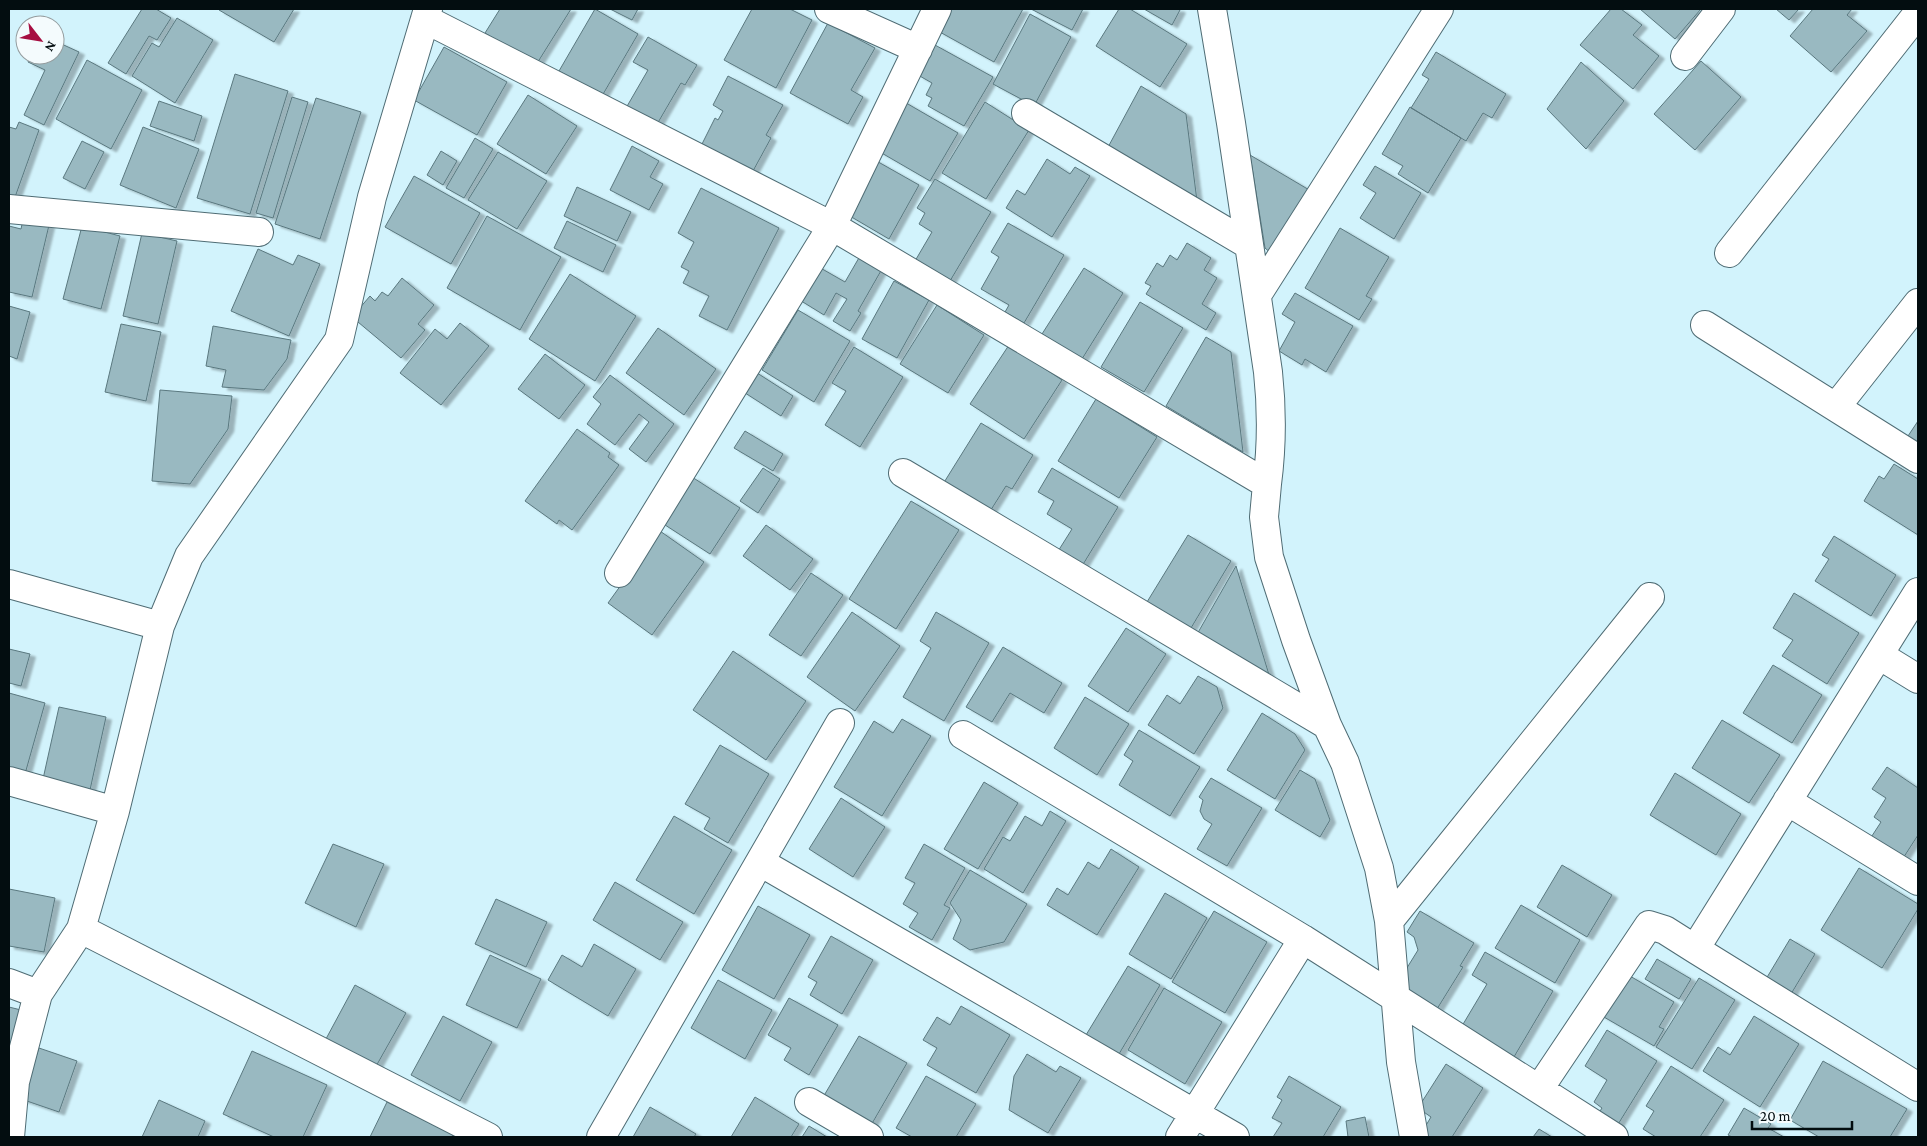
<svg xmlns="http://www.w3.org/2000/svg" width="1927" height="1146" font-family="'Crimson Pro',serif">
<defs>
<filter id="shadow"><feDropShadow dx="5.5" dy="3" stdDeviation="1" flood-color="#0004"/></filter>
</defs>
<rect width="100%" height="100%" fill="#d2f3fc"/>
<!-- building -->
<path fill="#99b9c1" stroke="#5a787f" filter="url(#shadow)" d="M 142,9 L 156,9 L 171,18 L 157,40 L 149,36 L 126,74 L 108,63 Z
M 220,9 L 294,9 L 274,42 L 219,10 Z
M 500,9 L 571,9 L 536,65 L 485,33 Z
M 595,9 L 638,34 L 602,96 L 559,71 Z
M 610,9 L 638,9 L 632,20 Z
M 752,9 L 790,9 L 812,20 L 776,88 L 724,60 Z
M 951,9 L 1023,9 L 994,62 L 938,31 Z
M 1031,9 L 1083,9 L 1072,30 Z
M 1119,9 L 1130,9 L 1187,44 L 1160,87 L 1096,46 Z
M 1144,9 L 1178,9 L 1180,10 L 1172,25 Z
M 1611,9 L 1621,9 L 1642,25 L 1633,35 L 1659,56 L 1633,89 L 1580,45 Z
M 1640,9 L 1701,9 L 1675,39 Z
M 1776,9 L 1799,9 L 1789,20 Z
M 1813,9 L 1852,9 L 1847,15 L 1867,31 L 1831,72 L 1790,36 Z
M 1030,14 L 1071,37 L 1034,106 L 993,84 Z
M 177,18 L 213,40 L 175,103 L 132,76 L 152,43 L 159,47 Z
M 828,23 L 875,48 L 851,90 L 863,97 L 848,124 L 790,93 Z
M 648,37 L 697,65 L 685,85 L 681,83 L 656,126 L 626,108 L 648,70 L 633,62 Z
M 55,41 L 79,52 L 44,125 L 24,115 L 45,70 L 28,62 L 31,55 L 55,55 Z
M 935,45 L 993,77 L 964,126 L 928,106 L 932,98 L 926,95 L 932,83 L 918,75 Z
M 444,47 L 507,82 L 477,135 L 414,100 Z
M 1436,52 L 1506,94 L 1492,118 L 1483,113 L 1466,141 L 1411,108 L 1429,79 L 1422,75 Z
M 87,60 L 142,90 L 111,149 L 56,119 Z
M 1701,61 L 1741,97 L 1695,150 L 1654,114 Z
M 1581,62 L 1624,101 L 1586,149 L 1547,109 Z
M 235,74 L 288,91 L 250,214 L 197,198 Z
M 728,76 L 783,105 L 766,135 L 771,138 L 753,171 L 702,144 L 715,118 L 718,120 L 723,111 L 713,105 Z
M 1141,86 L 1186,114 L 1197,201 L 1107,149 Z
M 528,95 L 577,126 L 546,174 L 497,144 Z
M 292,97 L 308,102 L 273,218 L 256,213 Z
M 316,98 L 361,112 L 320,239 L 275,224 Z
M 901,100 L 958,133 L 930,181 L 873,148 Z
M 159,101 L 202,116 L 194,141 L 150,126 Z
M 985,102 L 1029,130 L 986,199 L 942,173 Z
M 1410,107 L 1461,138 L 1428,193 L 1398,174 L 1403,166 L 1382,154 Z
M 19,122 L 39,130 L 14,200 L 9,199 L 9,127 L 16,129 Z
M 143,127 L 199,149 L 176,208 L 120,185 Z
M 475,138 L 493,149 L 464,198 L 446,188 Z
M 82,141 L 104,152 L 85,189 L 63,178 Z
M 632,146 L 659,161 L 650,177 L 663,184 L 649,210 L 610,190 Z
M 441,151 L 457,161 L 443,185 L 427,175 Z
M 498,152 L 547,181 L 517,229 L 468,200 Z
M 1250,155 L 1311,191 L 1273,255 L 1265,248 Z
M 873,159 L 919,185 L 889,239 L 843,212 Z
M 1047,159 L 1070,174 L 1075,167 L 1090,176 L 1052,237 L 1006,208 L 1017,190 L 1025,195 Z
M 1375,166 L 1421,193 L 1394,239 L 1360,218 L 1376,193 L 1363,185 Z
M 414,176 L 480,213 L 451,264 L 385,227 Z
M 935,179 L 991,212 L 950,281 L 915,261 L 932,232 L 919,224 L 925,213 L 917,208 Z
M 577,187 L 631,212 L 617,241 L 564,216 Z
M 701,188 L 779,228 L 727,330 L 699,316 L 709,296 L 683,283 L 689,271 L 681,267 L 694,242 L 678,233 Z
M 24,215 L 50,221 L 32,297 L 9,292 L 9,226 L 21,229 Z
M 487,216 L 561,257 L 520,330 L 447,288 Z
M 567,221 L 616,245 L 603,272 L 554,248 Z
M 1008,223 L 1064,255 L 1024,323 L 1005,312 L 1009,305 L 981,289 L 999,257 L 991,252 Z
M 82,226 L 120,236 L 101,309 L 63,299 Z
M 1340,228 L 1389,257 L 1366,296 L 1372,299 L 1359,320 L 1305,288 Z
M 142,233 L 177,241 L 158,324 L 123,316 Z
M 1187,243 L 1211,258 L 1204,270 L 1217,278 L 1202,304 L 1216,313 L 1206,330 L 1146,294 L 1151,286 L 1145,283 L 1157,263 L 1163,267 L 1170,255 L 1177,260 Z
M 258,249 L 293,265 L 298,255 L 320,264 L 289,336 L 231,311 Z
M 860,256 L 882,269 L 858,311 L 861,313 L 850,331 L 833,321 L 847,299 L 836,293 L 824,315 L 798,299 L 817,266 L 845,282 Z
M 1084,268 L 1123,293 L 1082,359 L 1042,334 Z
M 570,274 L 636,316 L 595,381 L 529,339 Z
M 402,278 L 434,305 L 418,324 L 425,330 L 401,358 L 352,317 L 370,296 L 375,301 L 382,292 L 388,296 Z
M 894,281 L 929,300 L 897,358 L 862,339 Z
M 1295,293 L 1353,326 L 1326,372 L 1305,359 L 1302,365 L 1279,351 L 1295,322 L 1282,314 Z
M 1140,302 L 1183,328 L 1144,392 L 1101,367 Z
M 937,305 L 984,335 L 948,393 L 900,364 Z
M 9,306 L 30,312 L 17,359 L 9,356 Z
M 798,310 L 850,341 L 814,402 L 762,370 Z
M 460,323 L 489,346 L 441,405 L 400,373 L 435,329 L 447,339 Z
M 121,324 L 161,332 L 146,401 L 105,392 Z
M 213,326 L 291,340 L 287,359 L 264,390 L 222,387 L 226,370 L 206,366 Z
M 658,328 L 716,369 L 684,415 L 626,373 Z
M 1206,337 L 1231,352 L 1243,452 L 1166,406 Z
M 1009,345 L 1062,380 L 1024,439 L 970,404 Z
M 854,347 L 903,377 L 860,447 L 825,425 L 846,391 L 832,383 Z
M 545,354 L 585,385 L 559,419 L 518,389 Z
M 754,371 L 793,396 L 781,416 L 742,391 Z
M 610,375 L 674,424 L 646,462 L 629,449 L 649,422 L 639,414 L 615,445 L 587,424 L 601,404 L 593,397 Z
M 160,390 L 232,396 L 228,429 L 190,484 L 152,481 Z
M 1096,399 L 1157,437 L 1119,498 L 1058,461 Z
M 1918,421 L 1918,447 L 1906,439 Z
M 981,423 L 1033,455 L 1012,489 L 1006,486 L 989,513 L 943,484 Z
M 577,429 L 610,453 L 608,457 L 619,465 L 572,530 L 559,520 L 557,524 L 525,501 Z
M 745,431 L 783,454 L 773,471 L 734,448 Z
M 1894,464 L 1918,479 L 1918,535 L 1864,501 L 1879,476 L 1884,479 Z
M 763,468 L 780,479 L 758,513 L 740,501 Z
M 1052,468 L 1118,507 L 1079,571 L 1055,556 L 1072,529 L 1047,514 L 1054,501 L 1038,492 Z
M 692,477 L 740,508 L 710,554 L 662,523 Z
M 911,501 L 959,530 L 896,629 L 849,599 Z
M 766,525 L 813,559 L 790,590 L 743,556 Z
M 660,531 L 704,562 L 652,635 L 608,603 Z
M 1188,535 L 1231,561 L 1191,628 L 1147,602 Z
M 1834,536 L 1896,575 L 1871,616 L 1815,581 L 1829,559 L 1822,555 Z
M 1236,566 L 1270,678 L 1196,636 Z
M 811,573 L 843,595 L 801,656 L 769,635 Z
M 1794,593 L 1859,633 L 1827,684 L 1782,656 L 1793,640 L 1773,628 Z
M 852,612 L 900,646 L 855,711 L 807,677 Z
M 936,612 L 989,643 L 944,721 L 903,697 L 931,648 L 920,641 Z
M 1126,628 L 1166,654 L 1128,712 L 1088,686 Z
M 1003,647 L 1062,683 L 1044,713 L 1010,693 L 992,722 L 966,707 Z
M 9,649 L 30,654 L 21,686 L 9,683 Z
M 733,651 L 806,701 L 766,760 L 693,710 Z
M 1773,665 L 1822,695 L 1792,743 L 1743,713 Z
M 1198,676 L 1217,687 L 1223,708 L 1194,754 L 1148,725 L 1167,695 L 1180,704 Z
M 9,693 L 45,703 L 25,774 L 9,769 Z
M 1085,697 L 1129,724 L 1097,775 L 1054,748 Z
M 59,707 L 106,717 L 90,790 L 43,779 Z
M 1262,713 L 1295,734 L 1305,750 L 1275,799 L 1227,770 Z
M 902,719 L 931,736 L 882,816 L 834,787 L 874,721 L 893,733 Z
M 1722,720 L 1780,755 L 1749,803 L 1692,768 Z
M 1139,730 L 1200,767 L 1170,816 L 1119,785 L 1133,761 L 1124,755 Z
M 720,745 L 769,774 L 728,843 L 704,829 L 710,818 L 685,804 Z
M 1887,767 L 1918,788 L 1918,835 L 1900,863 L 1868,842 L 1881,822 L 1874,817 L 1886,798 L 1872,789 Z
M 1300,770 L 1315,779 L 1330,820 L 1320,837 L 1275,810 Z
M 1675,773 L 1741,814 L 1716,855 L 1650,815 Z
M 1211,778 L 1262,808 L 1227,866 L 1197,849 L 1212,824 L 1204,819 L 1200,811 L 1203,800 L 1199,797 Z
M 984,782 L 1018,803 L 978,869 L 944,849 Z
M 841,798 L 885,827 L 853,877 L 809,849 Z
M 1050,811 L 1066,821 L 1023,893 L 984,869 L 1003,837 L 1010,841 L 1025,816 L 1042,826 Z
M 674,816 L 732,850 L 694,914 L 636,880 Z
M 333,844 L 384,864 L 356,927 L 305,903 Z
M 924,844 L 965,868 L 944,905 L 950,908 L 932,940 L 909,927 L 918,913 L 903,904 L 915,883 L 905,878 Z
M 1111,849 L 1139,867 L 1097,935 L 1047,905 L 1057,888 L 1068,895 L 1088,862 L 1099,869 Z
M 1562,865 L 1612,895 L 1587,937 L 1537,907 Z
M 1859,868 L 1918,904 L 1918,909 L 1882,968 L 1821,930 Z
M 970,870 L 1027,904 L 1004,942 L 970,950 L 953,939 L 961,920 L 950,903 Z
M 615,882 L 683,922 L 660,960 L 593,920 Z
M 9,889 L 55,898 L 44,952 L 9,946 Z
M 1165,893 L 1207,918 L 1171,979 L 1129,954 Z
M 496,899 L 547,922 L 526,967 L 475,944 Z
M 1521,905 L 1580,940 L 1555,983 L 1495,948 Z
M 758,906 L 810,935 L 774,999 L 722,970 Z
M 1214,911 L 1267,942 L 1225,1013 L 1172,982 Z
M 1420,911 L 1474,943 L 1460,966 L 1463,967 L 1437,1009 L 1397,984 L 1418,950 L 1414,937 L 1407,932 Z
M 831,936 L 873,960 L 842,1014 L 810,995 L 817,982 L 808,977 Z
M 1790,939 L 1815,954 L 1788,999 L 1763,984 Z
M 594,944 L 636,969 L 608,1016 L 548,980 L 562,955 L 582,967 Z
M 1485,952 L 1553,991 L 1511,1062 L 1459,1031 L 1487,984 L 1472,975 Z
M 490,955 L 541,979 L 517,1028 L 466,1005 Z
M 1657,959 L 1691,979 L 1679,999 L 1645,979 Z
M 1128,966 L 1160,985 L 1119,1054 L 1086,1035 Z
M 1630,976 L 1674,1002 L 1659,1027 L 1664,1029 L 1654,1046 L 1597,1013 L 1611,991 L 1618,996 Z
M 1699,978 L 1735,1000 L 1692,1069 L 1656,1047 Z
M 718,980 L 772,1010 L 745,1059 L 691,1028 Z
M 355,985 L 406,1013 L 370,1077 L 320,1050 Z
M 1164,988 L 1222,1022 L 1185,1084 L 1128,1050 Z
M 789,998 L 838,1025 L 809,1075 L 784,1060 L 791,1048 L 768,1035 Z
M 961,1006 L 1010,1035 L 976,1093 L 927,1065 L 937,1048 L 923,1040 L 937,1017 L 950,1025 Z
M 9,1007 L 21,1010 L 9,1051 Z
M 443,1016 L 492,1042 L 460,1101 L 411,1075 Z
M 1754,1016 L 1799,1044 L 1760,1107 L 1703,1071 L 1718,1047 L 1730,1055 Z
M 1607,1030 L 1657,1061 L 1617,1126 L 1598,1114 L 1602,1108 L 1594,1102 L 1607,1080 L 1585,1066 Z
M 859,1036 L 907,1063 L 870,1127 L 822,1099 Z
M 39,1048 L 77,1061 L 59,1112 L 21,1099 Z
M 252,1051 L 327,1085 L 303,1137 L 274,1137 L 223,1114 Z
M 1027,1054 L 1056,1072 L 1060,1066 L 1081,1078 L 1048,1133 L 1009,1110 L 1014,1076 Z
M 1823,1061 L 1907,1109 L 1890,1137 L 1819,1137 L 1790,1120 Z
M 1446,1064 L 1483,1088 L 1452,1137 L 1429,1137 L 1422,1132 L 1431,1117 L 1418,1108 Z
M 1671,1066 L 1724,1100 L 1700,1137 L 1656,1137 L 1643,1129 L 1654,1111 L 1646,1106 Z
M 926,1076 L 976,1104 L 956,1137 L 912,1137 L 896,1128 Z
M 1289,1076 L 1341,1107 L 1323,1137 L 1273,1137 L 1282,1123 L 1272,1118 L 1282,1100 L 1277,1097 Z
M 755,1097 L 799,1124 L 791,1137 L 731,1137 Z
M 159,1100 L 205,1121 L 198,1137 L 142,1137 Z
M 387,1102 L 453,1134 L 452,1137 L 370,1137 Z
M 650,1107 L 696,1134 L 694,1137 L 633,1137 Z
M 1744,1108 L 1771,1124 L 1768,1128 L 1784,1137 L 1732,1137 L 1728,1135 Z
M 1365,1117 L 1369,1137 L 1348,1137 L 1346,1121 Z
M 809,1126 L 827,1137 L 802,1137 Z
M 1539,1129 L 1552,1137 L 1533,1137 Z"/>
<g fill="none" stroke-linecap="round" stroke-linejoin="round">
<defs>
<path id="street" d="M 829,9 L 918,49
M 1212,9 L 1231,123 L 1268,372 C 1272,409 1272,446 1267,484
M 425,19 L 832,226 L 1267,484 L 1264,517 L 1269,557 L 1296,640 L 1327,725 L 1345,763 L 1379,868 L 1389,921 L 1401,1062 L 1414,1137
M 1685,56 L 1721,9
M 1026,113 L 1249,245
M 9,209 L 259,232
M 1729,253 L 1918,13
M 1257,295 L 1439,9
M 1705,325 L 1918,459
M 1836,407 L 1918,303
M 903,473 L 1327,725
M 619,573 L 832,226 L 937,9
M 9,584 L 160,626
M 1879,655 L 1918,679
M 963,735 L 1303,939 L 1614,1137
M 9,781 L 115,811
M 1787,801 L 1918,881
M 760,862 L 1235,1137
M 1389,921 L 1650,597
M 81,929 L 488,1137
M 1695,949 L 1918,592
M 9,983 L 38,994
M 1539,1089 L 1649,925 L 1665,930 L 1695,949 L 1918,1087
M 809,1102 L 869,1137
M 10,1137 L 15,1082 L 38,994 L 81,929 L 115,811 L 160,626 L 189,556 L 339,340 L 372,197 L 428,9
M 601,1137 L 840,723
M 1180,1137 L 1303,939"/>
</defs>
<!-- street casing -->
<use href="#street" stroke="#4f6c74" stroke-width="30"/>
<!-- street -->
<use href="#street" stroke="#fff" stroke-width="28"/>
</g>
<!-- border -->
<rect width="1927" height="1146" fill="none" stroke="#030d10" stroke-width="20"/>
<!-- north arrow -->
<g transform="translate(40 40) rotate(121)"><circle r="24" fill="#f4fbfd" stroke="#949c9e"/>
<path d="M0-4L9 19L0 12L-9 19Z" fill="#a60e41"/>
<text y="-8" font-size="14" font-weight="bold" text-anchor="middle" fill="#030d10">N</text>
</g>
<!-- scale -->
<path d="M1752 1121v8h100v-8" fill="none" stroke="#030d10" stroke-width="2.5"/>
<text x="1760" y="1121" font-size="15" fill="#030d10" stroke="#f4fbfd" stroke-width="4" paint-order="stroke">20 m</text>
</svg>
